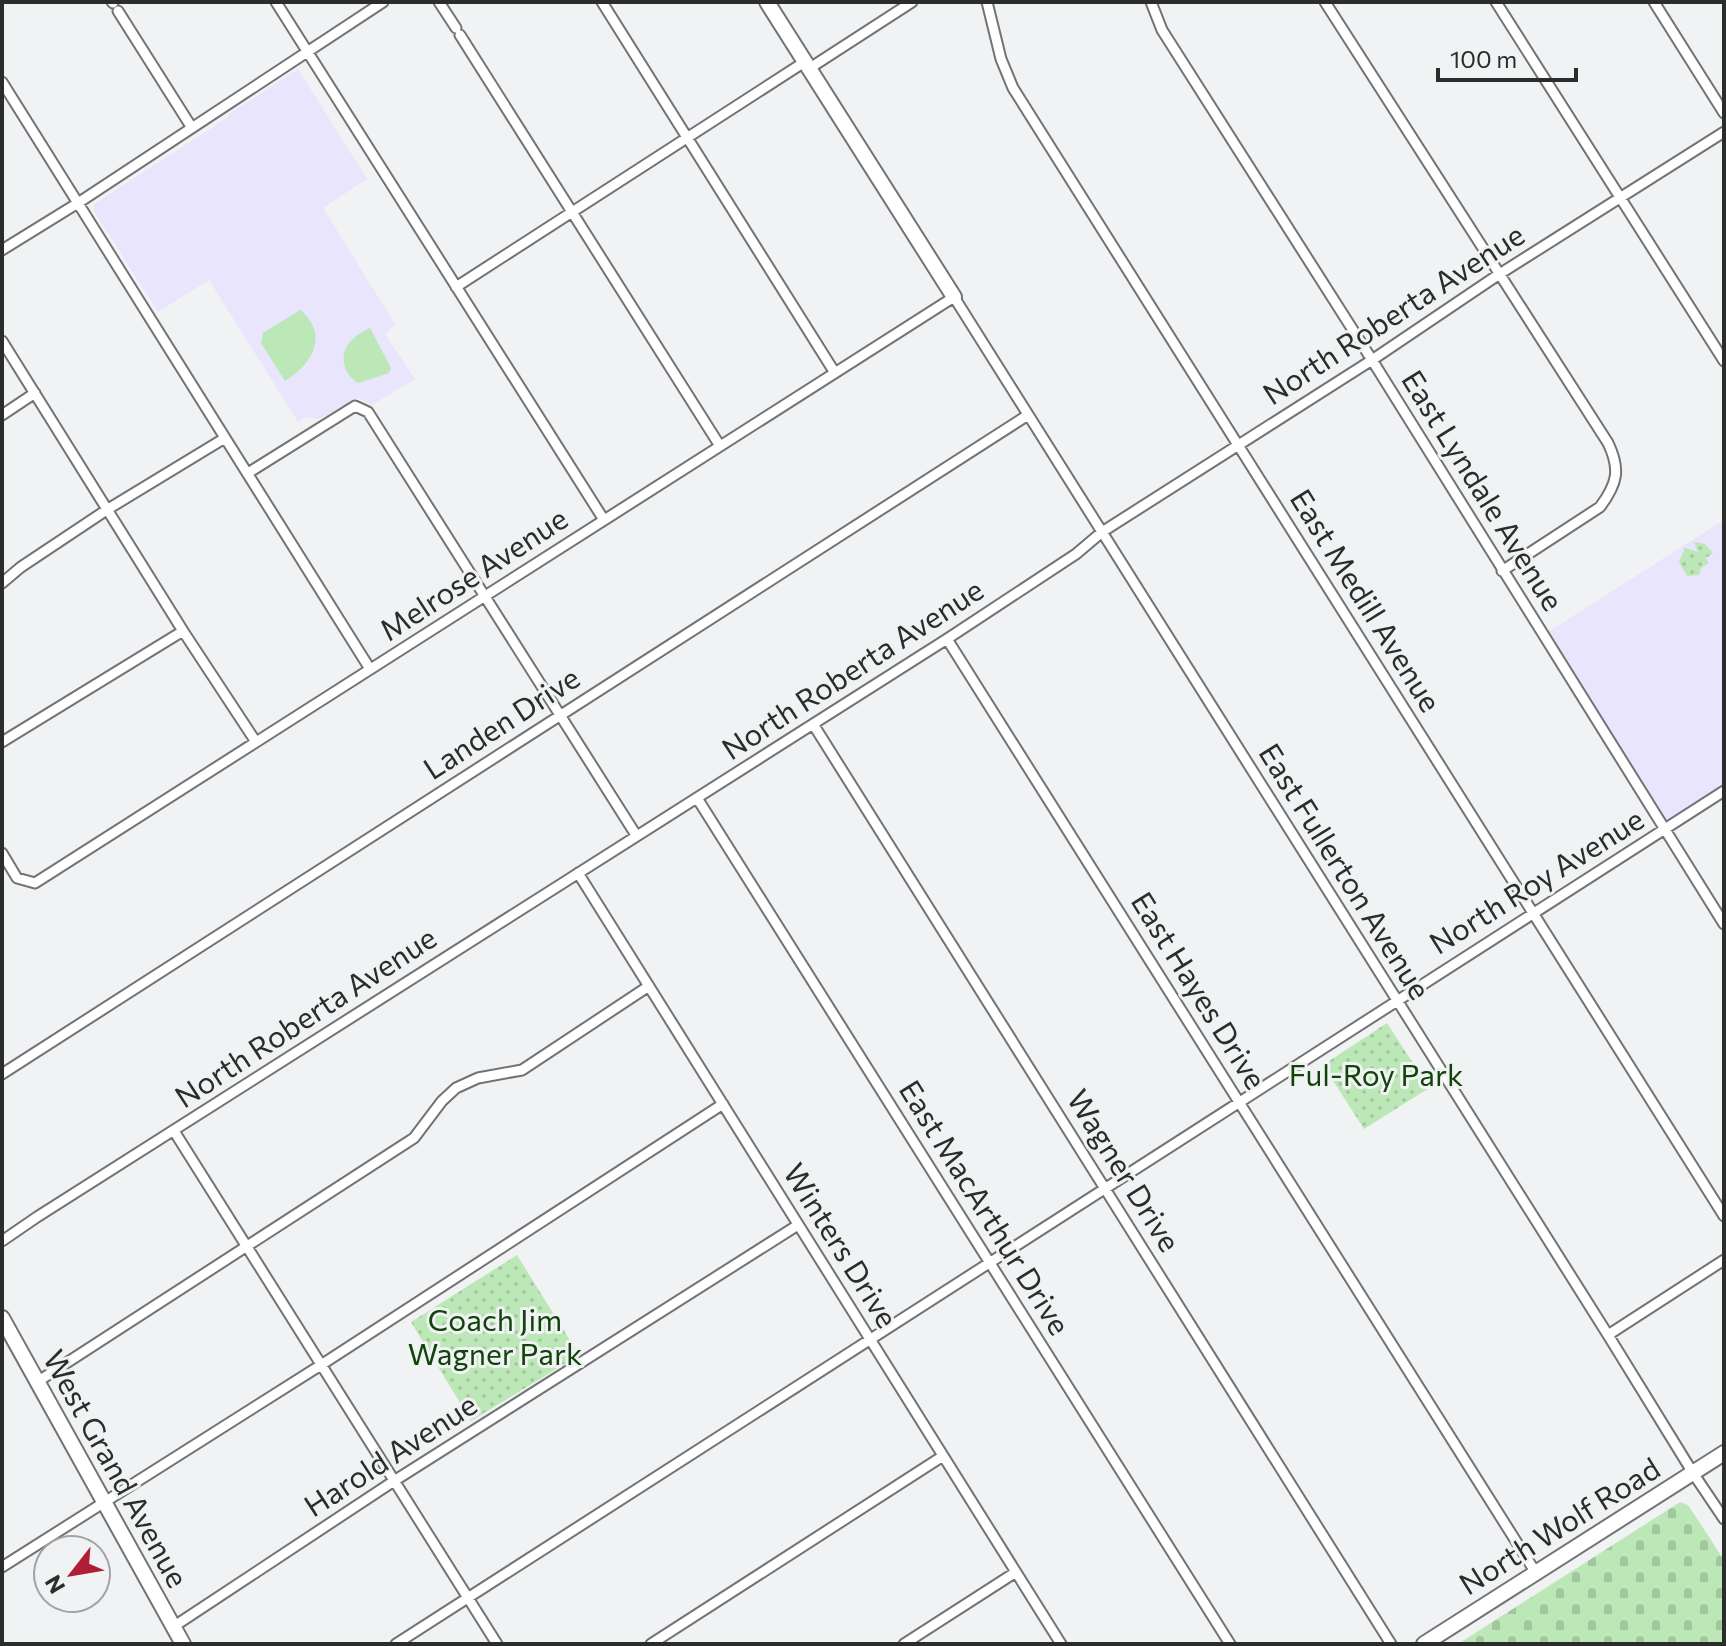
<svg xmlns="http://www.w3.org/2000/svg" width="1726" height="1646" font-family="Commissioner,sans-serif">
<defs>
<pattern id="cemetery-stones" width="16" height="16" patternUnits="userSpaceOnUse" patternTransform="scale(2)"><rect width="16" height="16" fill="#bce7b6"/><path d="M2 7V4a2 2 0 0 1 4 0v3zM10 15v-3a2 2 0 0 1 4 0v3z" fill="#a2c69d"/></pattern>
<pattern id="park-dots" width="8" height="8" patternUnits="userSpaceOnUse" patternTransform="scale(2)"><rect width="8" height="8" fill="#bce7b6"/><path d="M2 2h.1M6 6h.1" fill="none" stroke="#a2c69d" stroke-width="1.8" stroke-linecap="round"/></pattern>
</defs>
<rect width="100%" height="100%" fill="#f1f2f4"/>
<!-- education -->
<path fill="#e8e5fc" d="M 298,69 L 367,179 L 323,208 L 395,324 L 385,334 L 415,379 L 372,405 L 358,398 L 319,419 L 306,417 L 298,422 L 209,280 L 158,312 L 94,211 L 94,204 L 227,118 L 231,113 Z
M 1724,520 L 1724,784 L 1665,822 L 1548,632 Z"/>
<!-- cemetery -->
<path fill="url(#cemetery-stones)" d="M 1680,1502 L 1688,1505 L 1724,1560 L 1724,1644 L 1458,1644 Z"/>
<!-- park -->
<path fill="url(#park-dots)" d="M 1694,542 L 1705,544 L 1713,553 L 1706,558 L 1709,563 L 1701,568 L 1699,575 L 1687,576 L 1679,562 L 1685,548 L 1698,552 Z
M 1387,1023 L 1429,1088 L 1364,1129 L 1323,1065 Z
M 517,1255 L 579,1355 L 471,1421 L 411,1322 Z"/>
<!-- pitch -->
<path fill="#bce7b6" d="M 300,310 C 330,334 312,365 285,381 L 261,343 L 263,333 Z
M 370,328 L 391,368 L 389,373 L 358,383 C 342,373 338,352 353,339 C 358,334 364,331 370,328 Z"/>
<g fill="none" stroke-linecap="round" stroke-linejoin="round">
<defs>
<path id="street" d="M 112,2 L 113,3
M 276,2 L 604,520
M 439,2 L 456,28
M 602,2 L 835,373
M 987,2 L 1001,59 L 1013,88 L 1724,1216
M 1151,2 L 1162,30 L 1372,360 L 1724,924
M 1325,2 L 1608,443 C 1621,470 1617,484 1600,507 L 1502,571
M 1496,2 L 1724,361
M 1654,2 L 1724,113
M 118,11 L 192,128
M 460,35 L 720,446
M 810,68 L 912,2
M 2,82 L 370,669
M 2,250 L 78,203 L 383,2
M 456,287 L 806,61
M 2,341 L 183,631 L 256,742
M 2,415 L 35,393
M 248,473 L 355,406 L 368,412 L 636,835
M 2,583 L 21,567 L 108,509 L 225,438
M 947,639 L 1536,1573
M 813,724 L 1391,1644
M 2,742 L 183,631
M 697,798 L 1230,1644
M 2,853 L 17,878 L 35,883 L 954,297 L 1608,1335 L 1693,1473 L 1724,1519
M 578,873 L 1061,1644
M 2,1074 L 1028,415
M 174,1131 L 497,1644
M 2,1241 L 37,1217 L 947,639 L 1076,554 L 1102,532 L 1372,360 L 1498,275 L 1724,132
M 1608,1335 L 1724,1260
M 37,1382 L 414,1138 L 442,1101 L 456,1088 L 478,1078 L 522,1070 L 649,986
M 2,1567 L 321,1365 L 723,1104
M 173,1627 L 394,1481 L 798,1225
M 396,1644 L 1724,791
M 651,1644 L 943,1456
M 904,1644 L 1016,1572"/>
<path id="secondary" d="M 767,2 L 954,297
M 2,1318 L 183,1644
M 1424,1644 L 1724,1453"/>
</defs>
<!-- street casing -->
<use href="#street" stroke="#727375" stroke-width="13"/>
<!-- secondary casing -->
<use href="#secondary" stroke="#727375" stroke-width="18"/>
<!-- street -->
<use href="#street" stroke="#fff" stroke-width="9"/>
<!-- secondary -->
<use href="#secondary" stroke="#fff" stroke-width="14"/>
</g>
<g text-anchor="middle" stroke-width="6" stroke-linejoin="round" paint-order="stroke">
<!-- street labels -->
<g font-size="30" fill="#2b2c2c" stroke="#f1f2f4">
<text transform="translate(1394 315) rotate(-33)" y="10">North Roberta Avenue</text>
<text transform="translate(1482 491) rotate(58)" y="10">East Lyndale Avenue</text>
<text transform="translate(474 575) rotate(-33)" y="10">Melrose Avenue</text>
<text transform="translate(1365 601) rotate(58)" y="10">East Medill Avenue</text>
<text transform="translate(853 670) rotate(-33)" y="10">North Roberta Avenue</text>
<text transform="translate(502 724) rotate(-33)" y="10">Landen Drive</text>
<text transform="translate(1344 872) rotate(58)" y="10">East Fullerton Avenue</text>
<text transform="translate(1537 882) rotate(-32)" y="10">North Roy Avenue</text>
<text transform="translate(1198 991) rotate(58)" y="10">East Hayes Drive</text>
<text transform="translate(306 1018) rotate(-33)" y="10">North Roberta Avenue</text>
<text transform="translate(1123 1171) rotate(58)" y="10">Wagner Drive</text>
<text transform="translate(984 1208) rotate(58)" y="10">East MacArthur Drive</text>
<text transform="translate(840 1246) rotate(58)" y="10">Winters Drive</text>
<text transform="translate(391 1456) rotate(-33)" y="10">Harold Avenue</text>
<text transform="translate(115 1469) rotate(61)" y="10">West Grand Avenue</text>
<text transform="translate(1560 1527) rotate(-32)" y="10">North Wolf Road</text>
</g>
<!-- park labels -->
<g font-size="30" fill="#104409" stroke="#f1f2f4">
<text x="1376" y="1086">Ful-Roy Park</text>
<text x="495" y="1331">Coach Jim<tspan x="495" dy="34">Wagner Park</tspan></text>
</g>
</g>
<!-- border -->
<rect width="1726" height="1646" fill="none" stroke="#2b2c2c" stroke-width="8"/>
<!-- north arrow -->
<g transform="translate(72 1574) rotate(239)"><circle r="38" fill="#f1f2f4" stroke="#a2a3a4" stroke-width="2"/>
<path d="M0-6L14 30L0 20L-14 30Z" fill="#b11d37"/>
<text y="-12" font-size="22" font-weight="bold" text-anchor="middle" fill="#2b2c2c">N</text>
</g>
<!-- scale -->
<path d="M1438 68v12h138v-12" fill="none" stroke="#2b2c2c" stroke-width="4"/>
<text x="1450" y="68" font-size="24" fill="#2b2c2c" stroke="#f1f2f4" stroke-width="6" paint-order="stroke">100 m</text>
</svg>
